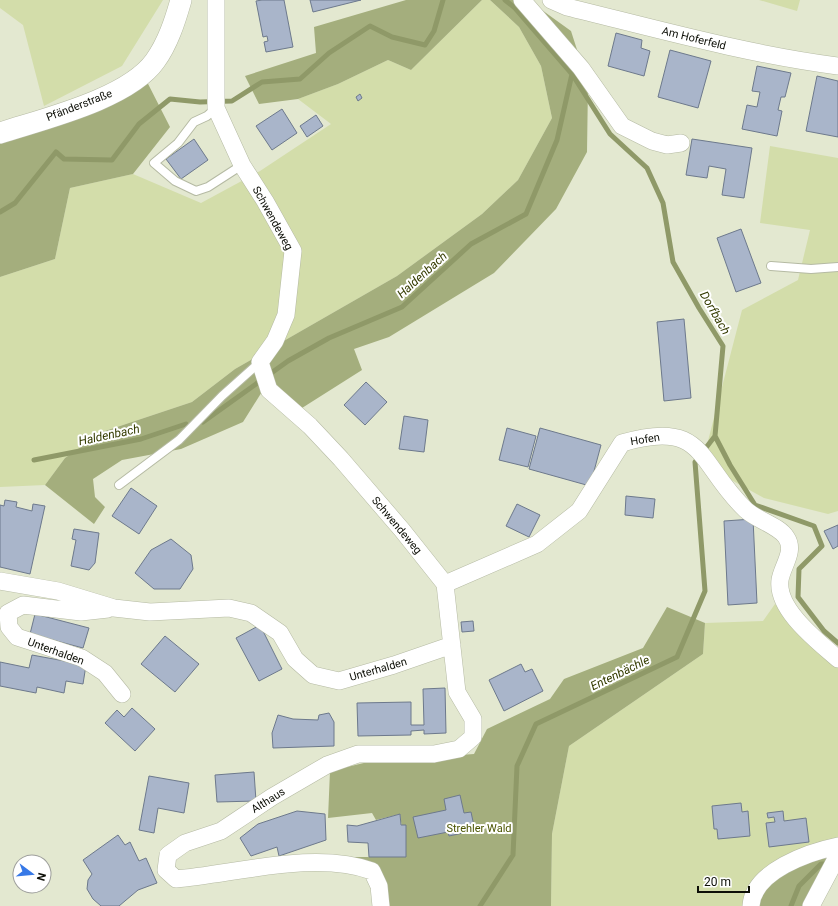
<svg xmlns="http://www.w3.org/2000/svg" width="838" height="906" font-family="Roboto,sans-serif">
<rect width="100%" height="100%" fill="#e3e8d0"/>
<!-- green -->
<path fill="#d3ddaa" d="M 0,0 L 163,0 L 122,66 L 44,106 L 23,25 L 0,8 Z
M 482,0 L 490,0 L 519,27 L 541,66 L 552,118 L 518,180 L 482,214 L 397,276 L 235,369 L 192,402 L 102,432 L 65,458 L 45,485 L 0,487 L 0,277 L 55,259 L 70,188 L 133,174 L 201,203 L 260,171 L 331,124 L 298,99 L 338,84 L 388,60 L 411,70 Z
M 759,0 L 800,0 L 797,11 Z
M 770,146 L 838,158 L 838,511 L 828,514 L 764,498 L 702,464 L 742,310 L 798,280 L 810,230 L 760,223 Z
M 775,604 L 838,664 L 838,846 L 754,906 L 551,906 L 552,834 L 569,746 L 703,654 L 705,623 L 763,621 Z"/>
<!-- forest -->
<path fill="#a4ae7d" d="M 406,0 L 482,0 L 411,70 L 388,60 L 338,84 L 298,99 L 259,104 L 245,76 L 316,53 L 314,27 Z
M 490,0 L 528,0 L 571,31 L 588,84 L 587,152 L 556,209 L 494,273 L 389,337 L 354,349 L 362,370 L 302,408 L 270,379 L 243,422 L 181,449 L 122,460 L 93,479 L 95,497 L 105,507 L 94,524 L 45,485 L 65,458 L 102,432 L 192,402 L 235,369 L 397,276 L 482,214 L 518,180 L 552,118 L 541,66 L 519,27 Z
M 143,74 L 170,127 L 133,174 L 70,188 L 55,259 L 0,277 L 0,133 Z
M 667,607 L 705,623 L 703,654 L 569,746 L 552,834 L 551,906 L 381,906 L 379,886 L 347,857 L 406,857 L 400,814 L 376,820 L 372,813 L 328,818 L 330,771 L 368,762 L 474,754 L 487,729 L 550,699 L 564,679 L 643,648 Z
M 838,846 L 811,906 L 754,906 L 756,889 Z"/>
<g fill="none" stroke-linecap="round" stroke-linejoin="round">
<!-- stream -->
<path stroke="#8f9968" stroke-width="5" d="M 505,0 L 515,8 L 572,74 L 610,134 L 647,168 L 663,203 L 673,262 L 699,308 L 723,346 L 715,436 L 730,465 L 755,505 L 814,526 L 822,546 L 799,569 L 798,597 L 824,631 L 838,643
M 0,212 L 15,203 L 56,152 L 64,159 L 112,160 L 139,124 L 170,99 L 200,102 L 232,101 L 262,82 L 300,79 L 329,53 L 370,26 L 392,37 L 425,45 L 434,31 L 443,0
M 203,422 L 288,361 L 329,338 L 402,307 L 471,244 L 526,214 L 557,140 L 572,74
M 34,460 L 141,439 L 186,424
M 480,906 L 513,855 L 517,766 L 536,724 L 677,657 L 705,591 L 695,462 L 715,436
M 791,906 L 799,886 L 821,864 L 829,864"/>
</g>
<!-- building -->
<path fill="#a9b5ca" stroke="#6d798c" d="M 262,0 L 284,0 L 293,47 L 266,52 L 264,42 L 268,41 L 267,36 L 263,37 L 256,1 Z
M 310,0 L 361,0 L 313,12 Z
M 616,33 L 642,40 L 641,48 L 650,51 L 644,76 L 608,66 Z
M 670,50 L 711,61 L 698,108 L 658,97 Z
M 757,66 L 791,73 L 785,97 L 781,97 L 778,110 L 782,111 L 777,136 L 742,129 L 747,105 L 757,107 L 760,92 L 752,91 Z
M 817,76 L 838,81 L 838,137 L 806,131 Z
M 360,94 L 362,98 L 358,101 L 356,97 Z
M 282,109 L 297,133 L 272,150 L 256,126 Z
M 316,115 L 323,126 L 307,137 L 300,126 Z
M 194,139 L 208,160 L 181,179 L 166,159 Z
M 692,139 L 752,148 L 744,198 L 722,195 L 726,169 L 709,166 L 707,178 L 686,175 Z
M 741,229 L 761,283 L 736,292 L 717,238 Z
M 684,319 L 691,398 L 664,401 L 657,322 Z
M 366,382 L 387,402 L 365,425 L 344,405 Z
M 404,416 L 428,420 L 424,452 L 399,449 Z
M 507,428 L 536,436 L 528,467 L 499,460 Z
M 540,428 L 601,445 L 590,486 L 529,469 Z
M 131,488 L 157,506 L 139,534 L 112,516 Z
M 626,496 L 655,499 L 653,518 L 625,515 Z
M 5,500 L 17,502 L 16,507 L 32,511 L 33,504 L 45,506 L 30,574 L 0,567 L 0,505 L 4,506 Z
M 517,504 L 540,515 L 529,537 L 506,526 Z
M 753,519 L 757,603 L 728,605 L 724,521 Z
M 838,525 L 838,546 L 833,549 L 824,531 Z
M 74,529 L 99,533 L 95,563 L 89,570 L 71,566 L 76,540 L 72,539 Z
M 171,539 L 191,555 L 193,569 L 180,589 L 154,589 L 135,573 L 151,550 Z
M 35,614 L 89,628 L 83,648 L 30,634 Z
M 473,621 L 474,631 L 462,632 L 461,622 Z
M 260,625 L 282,669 L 259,681 L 236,638 Z
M 165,636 L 199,664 L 175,692 L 141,664 Z
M 32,655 L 86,665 L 83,684 L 66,681 L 64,693 L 37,687 L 36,693 L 0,686 L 0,662 L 29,668 Z
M 521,664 L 525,672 L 532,669 L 543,691 L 504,711 L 489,680 Z
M 445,688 L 446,733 L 424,734 L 424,730 L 411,731 L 411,735 L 358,736 L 357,703 L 411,702 L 411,725 L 424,725 L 423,689 Z
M 132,708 L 155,729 L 135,751 L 105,723 L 117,710 L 124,717 Z
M 329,713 L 334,722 L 334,746 L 273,748 L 272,733 L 278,715 L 293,719 L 318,720 L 319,715 Z
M 254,772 L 256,801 L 217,802 L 215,775 Z
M 149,776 L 189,783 L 184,813 L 158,808 L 154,833 L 139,830 Z
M 460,795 L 464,813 L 471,812 L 474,826 L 462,828 L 463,833 L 449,836 L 448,832 L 418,838 L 413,817 L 446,810 L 444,799 Z
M 741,803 L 742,812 L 748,811 L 750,836 L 718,839 L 717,829 L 714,829 L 712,806 Z
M 297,811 L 325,814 L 326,840 L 279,856 L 277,847 L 251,856 L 240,838 L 258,824 Z
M 783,811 L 784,821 L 806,818 L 809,842 L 769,847 L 766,823 L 775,822 L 774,817 L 768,818 L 767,813 Z
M 400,814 L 401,825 L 406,825 L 406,857 L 369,857 L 368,843 L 348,842 L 347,825 L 357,826 Z
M 118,835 L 125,845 L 130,842 L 139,861 L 146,858 L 157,883 L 138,890 L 119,906 L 101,906 L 93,899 L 87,889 L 88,880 L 92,874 L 83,860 Z"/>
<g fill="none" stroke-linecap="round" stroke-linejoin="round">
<defs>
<path id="service" d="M 216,108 L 207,116 L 194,122 L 178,143 L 154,163 L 175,181 L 196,191 L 208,187 L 242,165
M 771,266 L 811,269 L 838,267
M 119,485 L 179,440 L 222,396 L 260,362"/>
<path id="minor" d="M 216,0 L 216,108 L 242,165 L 265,201 L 293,251 L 286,315 L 275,341 L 260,362 L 269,390 L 310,426 L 341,459 L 402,530 L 445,584 L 457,692 L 473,719 L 473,737 L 459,749 L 434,754 L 358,754 L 327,765 L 272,797 L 221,831 L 185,843 L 168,855 L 166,870 L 176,879 C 235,874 315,850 372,871 L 379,886 L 381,906
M 522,0 L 581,68 L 622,126 L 652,141 L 667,145 L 681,143
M 551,0 L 567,7 C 657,29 746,54 838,66
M 0,581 L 58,591 L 114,608 L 150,612 L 229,608 L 251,613 L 280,633 L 295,659 L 313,675 L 339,681 L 394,665 L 452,645
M 445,584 L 537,544 L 579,511 L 622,443 C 707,418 697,464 746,510 C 757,520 779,526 786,537 C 796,551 782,566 780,580 C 776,610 819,642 838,659
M 108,609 L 81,612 L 23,605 L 8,613 L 9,627 L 17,637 L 82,658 L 105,673 L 122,694
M 751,906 C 753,871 809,852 838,846
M 811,906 L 838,855"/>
<path id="tertiary" d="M 0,133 C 43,119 128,99 155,61 C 168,43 175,21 181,0"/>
</defs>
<!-- service casing -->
<use href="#service" stroke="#b5baa3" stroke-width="10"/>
<!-- minor casing -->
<use href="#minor" stroke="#b5baa3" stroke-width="18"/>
<!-- tertiary casing -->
<use href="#tertiary" stroke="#b5baa3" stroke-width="22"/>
<!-- service -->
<use href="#service" stroke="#fff" stroke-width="8"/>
<!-- minor -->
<use href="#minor" stroke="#fff" stroke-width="17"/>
<!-- tertiary -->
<use href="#tertiary" stroke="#fff" stroke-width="21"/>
</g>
<g text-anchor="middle" stroke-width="4" stroke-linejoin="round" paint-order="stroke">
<!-- street labels -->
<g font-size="11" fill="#0d0f07" stroke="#fff">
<text transform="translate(694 38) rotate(14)" y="4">Am Hoferfeld</text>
<text transform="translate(79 105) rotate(-21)" y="4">Pfänderstraße</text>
<text transform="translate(273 218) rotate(61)" y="4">Schwendeweg</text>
<text transform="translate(645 439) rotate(-9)" y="4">Hofen</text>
<text transform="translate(397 525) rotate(50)" y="4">Schwendeweg</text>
<text transform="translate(56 651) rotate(20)" y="4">Unterhalden</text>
<text transform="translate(378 669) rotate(-16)" y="4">Unterhalden</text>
<text transform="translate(268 800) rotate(-32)" y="4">Althaus</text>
</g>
<!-- park labels -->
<g font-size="11" fill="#4b5500" stroke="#fff">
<text x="479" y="832">Strehler Wald</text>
</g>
<!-- water labels -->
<g font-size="12" font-style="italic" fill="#343b00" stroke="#fff">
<text transform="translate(422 275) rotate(-42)" y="4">Haldenbach</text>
<text transform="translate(715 313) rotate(60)" y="4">Dorfbach</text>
<text transform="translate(109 435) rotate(-12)" y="4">Haldenbach</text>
<text transform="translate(620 673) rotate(-26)" y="4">Entenbächle</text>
</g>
</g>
<!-- north arrow -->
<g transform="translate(32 874) rotate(106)"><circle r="19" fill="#ffffff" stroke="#9e9f9c"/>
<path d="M0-3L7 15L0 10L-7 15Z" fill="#3779e7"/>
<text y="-6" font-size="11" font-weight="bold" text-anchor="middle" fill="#0d0f07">N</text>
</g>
<!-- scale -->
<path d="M698 886v6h51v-6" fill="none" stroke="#0d0f07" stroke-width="2"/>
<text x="704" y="886" font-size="12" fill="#0d0f07" stroke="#ffffff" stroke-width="3" paint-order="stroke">20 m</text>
</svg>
